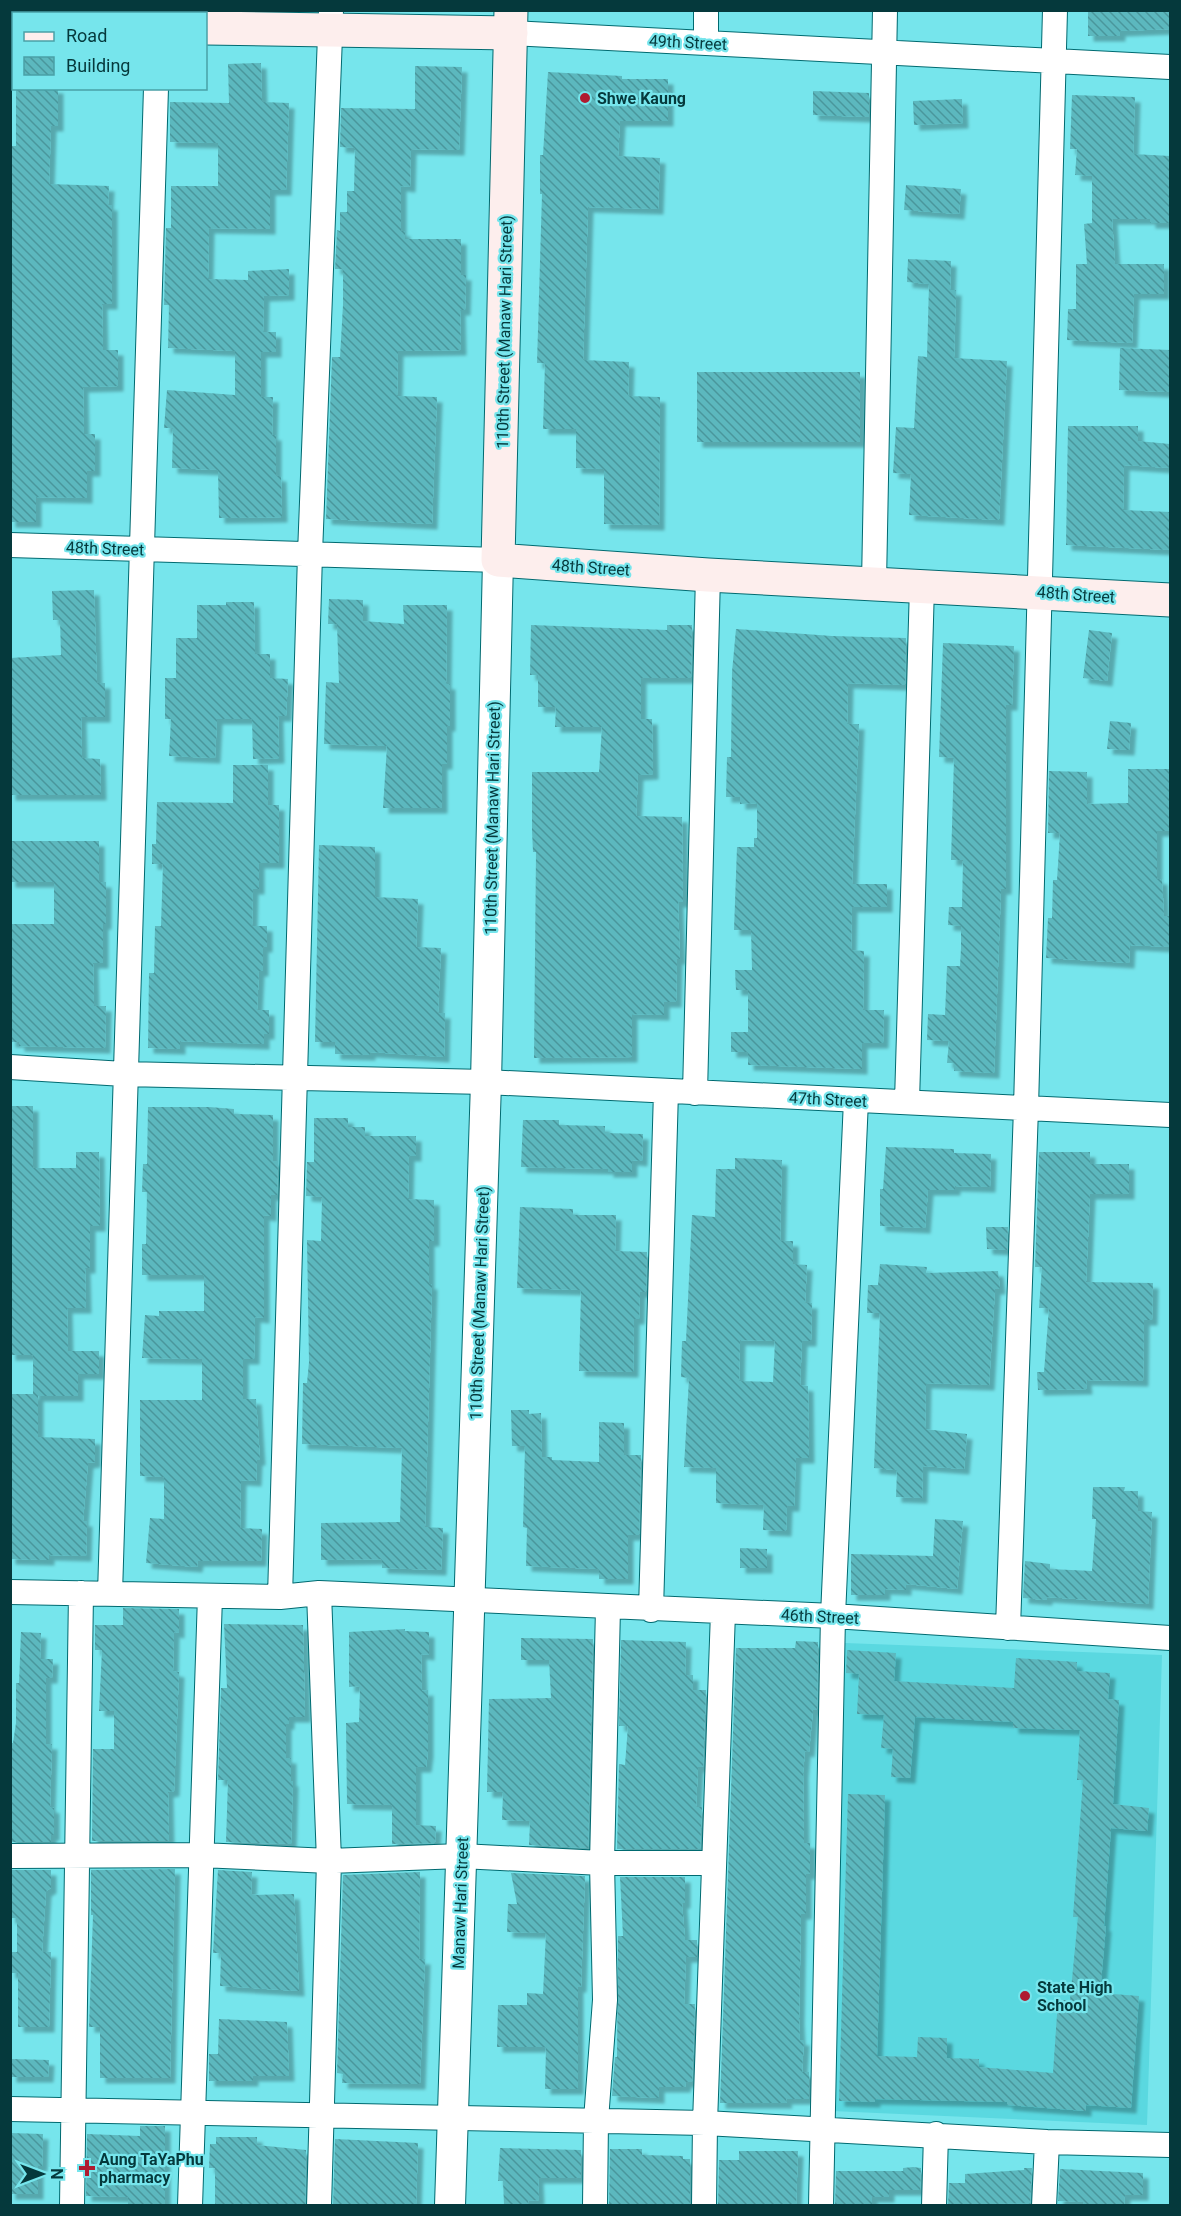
<svg xmlns="http://www.w3.org/2000/svg" width="1181" height="2216" font-family="Roboto,sans-serif">
<defs>
<pattern id="building-back-hatch" width="6" height="6" patternUnits="userSpaceOnUse" patternTransform="scale(1.5)"><rect width="6" height="6" fill="#5cb8be"/><path d="M-1 5l2 2M0 0l6 6M5-1l2 2" fill="none" stroke="#4a979c"/></pattern>
<filter id="shadow"><feDropShadow dx="5.5" dy="5.5" stdDeviation="1.5" flood-color="#0004"/></filter>
</defs>
<rect width="100%" height="100%" fill="#76e5ec"/>
<!-- built -->
<path fill="#5ad8e0" d="M 845,1643 L 1162,1655 L 1147,2125 L 832,2111 Z"/>
<!-- building -->
<path fill="url(#building-back-hatch)" fill-rule="evenodd" filter="url(#shadow)" d="M 1088,10 L 1170,10 L 1170,29 L 1120,31 L 1120,36 L 1088,36 Z
M 261,63 L 262,102 L 289,103 L 286,190 L 270,190 L 270,229 L 209,228 L 208,279 L 248,280 L 248,271 L 289,269 L 289,295 L 264,296 L 263,332 L 276,332 L 276,352 L 261,352 L 261,397 L 273,397 L 272,435 L 276,435 L 276,476 L 281,476 L 282,517 L 219,518 L 218,470 L 172,468 L 173,428 L 164,428 L 167,390 L 235,395 L 235,351 L 168,348 L 169,305 L 164,305 L 166,228 L 171,228 L 171,186 L 218,186 L 218,143 L 170,142 L 170,102 L 229,103 L 228,64 Z
M 415,66 L 462,67 L 459,150 L 411,149 L 410,187 L 401,186 L 401,231 L 405,231 L 405,239 L 461,239 L 461,275 L 466,275 L 465,310 L 460,310 L 461,350 L 398,351 L 397,396 L 437,397 L 432,524 L 326,519 L 332,357 L 340,357 L 343,305 L 343,269 L 335,269 L 337,230 L 340,231 L 340,212 L 347,212 L 347,191 L 354,191 L 355,148 L 340,147 L 341,108 L 415,109 Z
M 548,72 L 622,76 L 622,79 L 668,79 L 668,121 L 620,121 L 618,156 L 660,158 L 658,209 L 588,207 L 583,360 L 629,362 L 628,396 L 660,397 L 659,525 L 604,524 L 604,469 L 576,468 L 576,429 L 543,429 L 545,363 L 537,363 L 542,194 L 540,194 L 540,155 L 543,155 Z
M 16,88 L 58,88 L 58,126 L 51,126 L 49,184 L 109,186 L 108,205 L 112,205 L 112,304 L 102,304 L 103,350 L 118,350 L 118,386 L 83,387 L 84,434 L 95,434 L 95,471 L 87,471 L 87,498 L 36,497 L 36,522 L 10,522 L 10,146 L 16,146 Z
M 813,91 L 869,93 L 869,117 L 813,115 Z
M 1072,95 L 1135,97 L 1133,154 L 1170,156 L 1170,223 L 1150,223 L 1150,219 L 1112,219 L 1115,264 L 1164,264 L 1164,294 L 1134,294 L 1132,343 L 1067,340 L 1068,309 L 1076,309 L 1076,264 L 1087,264 L 1084,224 L 1092,223 L 1092,176 L 1075,175 L 1077,149 L 1070,149 Z
M 962,99 L 963,123 L 914,125 L 913,101 Z
M 906,185 L 961,189 L 959,214 L 904,210 Z
M 908,259 L 951,261 L 950,290 L 956,290 L 954,358 L 1007,361 L 999,520 L 909,515 L 911,474 L 893,473 L 896,427 L 914,428 L 918,356 L 927,357 L 929,284 L 907,282 Z
M 1120,348 L 1170,350 L 1170,392 L 1119,390 Z
M 697,372 L 860,372 L 860,442 L 697,442 Z
M 1068,426 L 1138,426 L 1138,441 L 1170,444 L 1170,468 L 1124,465 L 1123,510 L 1170,512 L 1170,550 L 1066,545 Z
M 94,590 L 97,683 L 105,683 L 105,717 L 81,717 L 82,758 L 100,759 L 101,795 L 10,795 L 10,658 L 61,655 L 60,620 L 53,620 L 52,591 Z
M 329,599 L 363,600 L 363,621 L 404,624 L 403,605 L 447,605 L 446,684 L 450,684 L 450,726 L 447,726 L 447,764 L 442,764 L 442,808 L 383,808 L 387,746 L 324,744 L 326,682 L 339,683 L 337,624 L 328,624 Z
M 226,602 L 254,602 L 255,654 L 270,654 L 270,678 L 288,679 L 286,716 L 278,716 L 279,758 L 253,759 L 252,719 L 217,719 L 215,758 L 169,756 L 171,719 L 165,719 L 165,678 L 176,678 L 176,638 L 197,638 L 197,605 L 226,605 Z
M 531,625 L 667,630 L 667,625 L 692,625 L 691,678 L 641,678 L 641,719 L 652,719 L 653,774 L 638,775 L 636,816 L 682,817 L 683,902 L 678,902 L 680,959 L 677,959 L 676,1002 L 664,1002 L 664,1015 L 632,1014 L 632,1057 L 534,1058 L 536,852 L 533,852 L 532,831 L 532,772 L 599,772 L 602,727 L 555,727 L 556,707 L 538,707 L 538,675 L 530,675 Z
M 736,629 L 832,636 L 906,638 L 905,685 L 848,683 L 847,724 L 859,724 L 852,884 L 887,884 L 887,907 L 852,907 L 851,950 L 864,951 L 863,1010 L 884,1010 L 883,1043 L 862,1043 L 862,1069 L 748,1065 L 748,1052 L 731,1052 L 731,1032 L 748,1032 L 748,990 L 736,990 L 735,970 L 752,970 L 751,930 L 734,930 L 737,847 L 754,847 L 754,838 L 757,838 L 757,803 L 740,804 L 740,797 L 726,797 L 727,757 L 731,757 L 732,672 Z
M 1089,630 L 1112,633 L 1107,681 L 1083,678 Z
M 943,643 L 1014,646 L 1012,705 L 1006,705 L 1006,889 L 1001,889 L 994,1073 L 954,1071 L 954,1063 L 947,1063 L 949,1041 L 927,1040 L 928,1014 L 945,1015 L 947,966 L 960,966 L 961,948 L 961,926 L 948,925 L 949,907 L 962,907 L 963,860 L 951,860 L 954,758 L 939,757 Z
M 1110,721 L 1131,723 L 1129,750 L 1107,749 Z
M 233,765 L 268,765 L 268,805 L 279,805 L 279,863 L 259,863 L 259,889 L 253,889 L 252,926 L 267,926 L 267,947 L 263,947 L 263,971 L 259,971 L 257,1010 L 269,1010 L 269,1034 L 264,1034 L 264,1044 L 180,1041 L 180,1049 L 148,1048 L 149,973 L 154,973 L 155,926 L 161,926 L 163,864 L 152,864 L 152,844 L 156,844 L 157,802 L 233,803 Z
M 1128,769 L 1170,769 L 1170,831 L 1157,831 L 1157,879 L 1162,879 L 1164,916 L 1170,916 L 1170,947 L 1130,945 L 1129,963 L 1046,958 L 1048,918 L 1052,918 L 1053,880 L 1057,880 L 1060,833 L 1048,833 L 1049,771 L 1087,772 L 1087,804 L 1128,803 Z
M 10,841 L 99,841 L 99,882 L 106,882 L 106,924 L 103,924 L 103,963 L 93,963 L 94,1006 L 106,1006 L 105,1048 L 19,1046 L 19,1042 L 10,1042 L 10,924 L 54,924 L 54,882 L 10,882 Z
M 319,845 L 375,847 L 375,897 L 418,899 L 416,947 L 441,948 L 438,1013 L 445,1013 L 444,1057 L 370,1052 L 370,1055 L 335,1054 L 335,1042 L 315,1042 Z
M 10,1106 L 33,1106 L 33,1168 L 76,1168 L 76,1152 L 99,1152 L 100,1226 L 90,1226 L 90,1268 L 85,1268 L 86,1308 L 67,1308 L 68,1351 L 99,1351 L 99,1374 L 78,1374 L 78,1396 L 38,1396 L 38,1437 L 95,1439 L 95,1462 L 88,1463 L 83,1521 L 87,1521 L 86,1556 L 49,1555 L 49,1560 L 10,1559 L 10,1394 L 33,1394 L 33,1355 L 10,1355 Z
M 148,1107 L 209,1107 L 234,1109 L 234,1114 L 273,1115 L 273,1161 L 278,1161 L 277,1195 L 271,1195 L 271,1216 L 264,1215 L 264,1318 L 255,1317 L 254,1359 L 243,1359 L 243,1399 L 256,1399 L 260,1460 L 257,1460 L 256,1481 L 241,1480 L 240,1528 L 262,1529 L 261,1561 L 198,1561 L 197,1567 L 146,1563 L 150,1518 L 164,1519 L 164,1477 L 140,1476 L 140,1400 L 202,1400 L 202,1359 L 142,1358 L 145,1315 L 159,1316 L 159,1311 L 204,1311 L 204,1275 L 142,1275 L 142,1244 L 146,1244 L 147,1192 L 142,1192 L 143,1164 L 147,1164 Z
M 314,1118 L 348,1118 L 348,1127 L 365,1127 L 365,1136 L 416,1136 L 416,1156 L 409,1156 L 408,1199 L 434,1200 L 434,1241 L 429,1241 L 429,1284 L 432,1284 L 425,1527 L 443,1528 L 441,1570 L 382,1568 L 382,1559 L 321,1560 L 321,1523 L 400,1522 L 402,1448 L 302,1444 L 303,1383 L 307,1383 L 309,1362 L 307,1240 L 321,1241 L 322,1197 L 306,1196 L 307,1162 L 314,1162 Z
M 523,1120 L 559,1120 L 559,1125 L 605,1126 L 605,1133 L 643,1134 L 642,1161 L 632,1160 L 632,1172 L 608,1172 L 608,1169 L 521,1167 Z
M 886,1147 L 954,1149 L 954,1153 L 991,1154 L 990,1187 L 955,1186 L 955,1190 L 928,1190 L 925,1228 L 880,1226 L 880,1189 L 883,1189 Z
M 1039,1152 L 1090,1152 L 1090,1164 L 1129,1164 L 1129,1194 L 1090,1194 L 1086,1282 L 1153,1283 L 1152,1320 L 1144,1320 L 1143,1381 L 1086,1380 L 1087,1389 L 1038,1390 L 1037,1372 L 1044,1372 L 1049,1308 L 1039,1308 L 1042,1267 L 1035,1267 Z
M 735,1158 L 782,1160 L 780,1241 L 793,1241 L 793,1264 L 807,1265 L 805,1303 L 812,1303 L 811,1341 L 802,1341 L 800,1385 L 808,1386 L 809,1458 L 796,1458 L 794,1506 L 787,1506 L 786,1531 L 763,1530 L 764,1505 L 716,1503 L 716,1468 L 684,1467 L 689,1378 L 681,1377 L 682,1341 L 686,1341 L 692,1215 L 715,1217 L 716,1169 L 735,1169 ZM 740,1340 L 775,1341 L 773,1382 L 739,1381 Z
M 520,1207 L 573,1209 L 573,1215 L 616,1215 L 615,1251 L 647,1252 L 646,1292 L 640,1292 L 639,1319 L 634,1319 L 633,1372 L 579,1371 L 581,1290 L 517,1288 Z
M 986,1227 L 1008,1227 L 1007,1250 L 987,1249 Z
M 880,1264 L 927,1267 L 926,1273 L 998,1271 L 1000,1289 L 995,1289 L 989,1385 L 926,1383 L 925,1429 L 967,1434 L 964,1469 L 923,1466 L 922,1498 L 896,1497 L 897,1470 L 874,1468 L 880,1313 L 867,1313 L 868,1285 L 878,1285 Z
M 511,1410 L 529,1410 L 529,1414 L 541,1413 L 542,1457 L 552,1457 L 552,1460 L 599,1462 L 599,1422 L 624,1423 L 624,1455 L 641,1455 L 639,1535 L 628,1535 L 628,1579 L 599,1579 L 599,1569 L 526,1566 L 527,1528 L 523,1527 L 525,1446 L 512,1446 Z
M 1093,1487 L 1125,1487 L 1124,1491 L 1138,1491 L 1138,1511 L 1152,1512 L 1148,1604 L 1047,1597 L 1047,1600 L 1023,1598 L 1025,1561 L 1050,1564 L 1050,1569 L 1092,1571 L 1096,1519 L 1092,1519 Z
M 935,1519 L 963,1521 L 957,1589 L 906,1584 L 906,1590 L 885,1589 L 885,1595 L 851,1595 L 851,1554 L 933,1556 Z
M 740,1548 L 767,1549 L 767,1568 L 740,1568 Z
M 123,1608 L 179,1609 L 179,1633 L 174,1632 L 173,1671 L 179,1672 L 174,1791 L 168,1792 L 169,1841 L 92,1841 L 93,1749 L 114,1749 L 114,1711 L 99,1711 L 102,1650 L 95,1650 L 95,1625 L 123,1625 Z
M 224,1624 L 303,1625 L 305,1717 L 289,1717 L 289,1724 L 286,1724 L 286,1758 L 291,1758 L 291,1781 L 293,1781 L 291,1844 L 226,1842 L 228,1780 L 218,1780 L 221,1688 L 227,1688 Z
M 405,1629 L 405,1631 L 429,1632 L 429,1655 L 421,1654 L 422,1691 L 428,1690 L 428,1752 L 426,1767 L 416,1767 L 416,1825 L 436,1826 L 435,1843 L 392,1844 L 392,1805 L 347,1804 L 346,1723 L 359,1722 L 360,1686 L 349,1687 L 349,1632 Z
M 21,1632 L 41,1633 L 40,1659 L 53,1659 L 52,1678 L 46,1678 L 46,1744 L 52,1744 L 50,1807 L 54,1808 L 54,1835 L 51,1835 L 51,1842 L 10,1842 L 11,1743 L 13,1743 L 16,1723 L 16,1683 L 19,1683 Z
M 521,1638 L 593,1639 L 588,1848 L 529,1845 L 530,1821 L 502,1820 L 503,1792 L 487,1792 L 489,1699 L 551,1698 L 549,1660 L 521,1660 Z
M 621,1640 L 686,1642 L 685,1675 L 693,1675 L 693,1690 L 706,1690 L 703,1767 L 698,1767 L 696,1807 L 702,1807 L 700,1849 L 617,1849 L 619,1764 L 625,1765 L 628,1726 L 619,1726 Z
M 796,1641 L 818,1642 L 817,1710 L 813,1710 L 809,1752 L 805,1751 L 803,1773 L 804,1843 L 810,1843 L 810,1874 L 806,1874 L 806,1914 L 801,1914 L 799,2019 L 800,2040 L 804,2040 L 802,2072 L 809,2072 L 809,2099 L 786,2099 L 787,2103 L 720,2103 L 736,1648 L 795,1648 Z
M 847,1650 L 896,1653 L 894,1681 L 1014,1688 L 1016,1658 L 1077,1662 L 1077,1671 L 1110,1673 L 1108,1699 L 1119,1700 L 1113,1804 L 1149,1808 L 1147,1831 L 1111,1828 L 1104,1926 L 1106,1926 L 1100,1993 L 1139,1996 L 1131,2108 L 1086,2105 L 1086,2111 L 1007,2105 L 1007,2102 L 875,2099 L 875,2102 L 839,2101 L 848,1794 L 885,1795 L 877,2056 L 917,2057 L 918,2037 L 947,2038 L 947,2058 L 979,2059 L 979,2067 L 1053,2073 L 1058,2000 L 1070,2000 L 1078,1917 L 1073,1917 L 1083,1780 L 1077,1780 L 1080,1730 L 1013,1728 L 1013,1722 L 915,1717 L 910,1778 L 891,1777 L 893,1749 L 881,1748 L 884,1715 L 857,1714 L 859,1674 L 846,1673 Z
M 175,1869 L 170,2078 L 100,2078 L 100,2027 L 89,2027 L 93,1915 L 91,1915 L 91,1870 Z
M 10,1870 L 51,1870 L 51,1888 L 46,1891 L 42,1952 L 51,1952 L 49,2027 L 18,2027 L 18,1973 L 10,1973 L 10,1952 L 17,1952 L 17,1918 L 10,1918 Z
M 218,1870 L 252,1872 L 251,1895 L 294,1894 L 299,1991 L 220,1986 L 221,1953 L 213,1953 Z
M 420,1872 L 419,1959 L 425,1959 L 420,2084 L 342,2083 L 343,2074 L 337,2073 L 343,1875 Z
M 511,1873 L 585,1876 L 581,1987 L 578,1987 L 578,2089 L 545,2089 L 546,2047 L 497,2047 L 498,2005 L 527,2005 L 527,1993 L 543,1994 L 546,1933 L 507,1932 L 508,1904 L 517,1904 Z
M 620,1877 L 685,1877 L 685,1903 L 682,1903 L 685,1940 L 697,1940 L 697,1957 L 686,1957 L 684,2004 L 695,2004 L 692,2082 L 686,2082 L 685,2087 L 659,2087 L 659,2098 L 612,2096 L 615,2057 L 617,2057 L 618,1936 L 623,1936 Z
M 219,2019 L 287,2022 L 289,2076 L 253,2076 L 253,2081 L 209,2081 L 209,2054 L 218,2054 Z
M 11,2059 L 49,2060 L 48,2077 L 11,2077 Z
M 140,2126 L 165,2126 L 165,2205 L 128,2205 L 128,2197 L 86,2196 L 87,2134 L 140,2136 Z
M 10,2133 L 43,2134 L 42,2166 L 38,2166 L 38,2194 L 10,2194 Z
M 216,2137 L 257,2137 L 257,2145 L 306,2150 L 305,2205 L 215,2205 L 215,2168 L 209,2168 L 210,2144 L 216,2144 Z
M 335,2139 L 418,2143 L 416,2205 L 333,2205 Z
M 500,2148 L 581,2150 L 581,2178 L 538,2178 L 539,2200 L 528,2201 L 529,2205 L 504,2205 L 503,2181 L 498,2181 Z
M 610,2149 L 642,2149 L 642,2155 L 683,2156 L 683,2159 L 690,2159 L 690,2205 L 609,2205 Z
M 739,2151 L 798,2151 L 796,2205 L 718,2205 L 719,2160 L 739,2160 Z
M 913,2167 L 921,2168 L 920,2190 L 889,2190 L 889,2197 L 872,2197 L 872,2205 L 835,2205 L 836,2171 L 903,2171 L 903,2168 Z
M 1024,2168 L 1032,2168 L 1030,2203 L 948,2205 L 949,2183 L 965,2183 L 965,2174 L 1024,2170 Z
M 1060,2169 L 1143,2173 L 1143,2195 L 1125,2195 L 1124,2205 L 1083,2205 L 1083,2202 L 1058,2201 Z"/>
<g fill="none" stroke-linecap="round" stroke-linejoin="round">
<defs>
<path id="minor" d="M 158,14 L 158,10
M 511,33 L 1170,67
M 706,43 L 706,10
M 10,545 L 498,560
M 874,583 L 885,10
M 10,1067 L 124,1074 L 486,1082 L 1170,1115
M 695,1093 L 708,575
M 907,1102 L 922,586
M 10,1592 L 280,1597 L 319,1593 L 833,1616 L 1170,1638
M 319,1593 L 329,1861 L 319,2206
M 110,1594 C 123,1092 143,590 156,88
M 280,1597 L 310,554 L 331,10
M 651,1610 L 666,1091
M 1008,1628 L 1026,1108 L 1055,10
M 10,1856 L 201,1855 L 329,1861 L 461,1856 L 602,1863 L 714,1863
M 10,2109 L 705,2123 L 1047,2142 L 1170,2145
M 72,2206 L 81,1593
M 190,2206 L 210,1596
M 595,2206 L 596,2120 L 605,2000 L 602,1863 L 608,1608
M 704,2206 L 705,2123 L 723,1612
M 821,2206 L 833,1616 L 856,1100
M 934,2206 L 936,2134
M 1044,2206 L 1047,2142"/>
<path id="tertiary" d="M 450,2206 L 486,1082 L 498,560"/>
<path id="secondary" d="M 511,10 L 498,560 L 708,575 L 1170,600
M 10,23 L 14,23
M 206,28 L 511,33"/>
</defs>
<!-- minor casing -->
<use href="#minor" stroke="#006a70" stroke-width="26"/>
<!-- tertiary casing -->
<use href="#tertiary" stroke="#006a70" stroke-width="32"/>
<!-- secondary casing -->
<use href="#secondary" stroke="#006a70" stroke-width="35"/>
<!-- minor -->
<use href="#minor" stroke="#fff" stroke-width="24"/>
<!-- tertiary -->
<use href="#tertiary" stroke="#fff" stroke-width="30"/>
<!-- secondary -->
<use href="#secondary" stroke="#fdeeed" stroke-width="33"/>
</g>
<!-- markers -->
<g fill="#af1b30" stroke="#76e5ec" stroke-width="2">
<circle cx="585" cy="98" r="6"/>
<circle cx="1025" cy="1996" r="6"/>
<path d="M84 2159h6v6h6v6h-6v6h-6v-6h-6v-6h6z"/>
</g>
<g text-anchor="middle" stroke-width="4.5" stroke-linejoin="round" paint-order="stroke">
<!-- street labels -->
<g font-size="16" fill="#05393c" stroke="#76e5ec">
<text transform="translate(688 42) rotate(3)" y="6">49th Street</text>
<text transform="translate(504 332) rotate(-89)" y="6">110th Street (Manaw Hari Street)</text>
<text transform="translate(105 548) rotate(2)" y="6">48th Street</text>
<text transform="translate(591 567) rotate(4)" y="6">48th Street</text>
<text transform="translate(1076 594) rotate(4)" y="6">48th Street</text>
<text transform="translate(492 818) rotate(-89)" y="6">110th Street (Manaw Hari Street)</text>
<text transform="translate(828 1099) rotate(3)" y="6">47th Street</text>
<text transform="translate(479 1303) rotate(-88)" y="6">110th Street (Manaw Hari Street)</text>
<text transform="translate(820 1616) rotate(3)" y="6">46th Street</text>
<text transform="translate(460 1903) rotate(-88)" y="6">Manaw Hari Street</text>
</g>
<!-- poi labels -->
<g font-size="16" font-weight="bold" fill="#05393c" stroke="#76e5ec" text-anchor="start">
<text x="597" y="104">Shwe Kaung</text>
<text x="1037" y="1993">State High<tspan x="1037" dy="18">School</tspan></text>
<text x="99" y="2165">Aung TaYaPhu<tspan x="99" dy="18">pharmacy</tspan></text>
</g>
</g>
<!-- border -->
<rect width="1181" height="2216" fill="none" stroke="#05393c" stroke-width="24"/>
<!-- legend -->
<rect x="12" y="12" width="195" height="78" fill="#76e5ec" stroke="#49a0a6" stroke-width="1.5"/>
<rect x="24" y="32" width="30" height="9" fill="#fdeeed" stroke="#49a0a6" stroke-width="1.5"/>
<text x="66" y="42" font-size="18" fill="#05393c">Road</text>
<rect x="24" y="57" width="30" height="18" fill="url(#building-back-hatch)" stroke="#49a0a6" stroke-width="1.5"/>
<text x="66" y="72" font-size="18" fill="#05393c">Building</text>
<!-- north arrow -->
<g transform="translate(42 2174) rotate(90)" stroke="#76e5ec" stroke-width="4.5" paint-order="stroke">
<path d="M0-4.5L10 22L0 15L-10 22Z" fill="#05393c"/>
<text y="-9" font-size="16" font-weight="bold" text-anchor="middle" fill="#05393c">N</text>
</g>
</svg>
